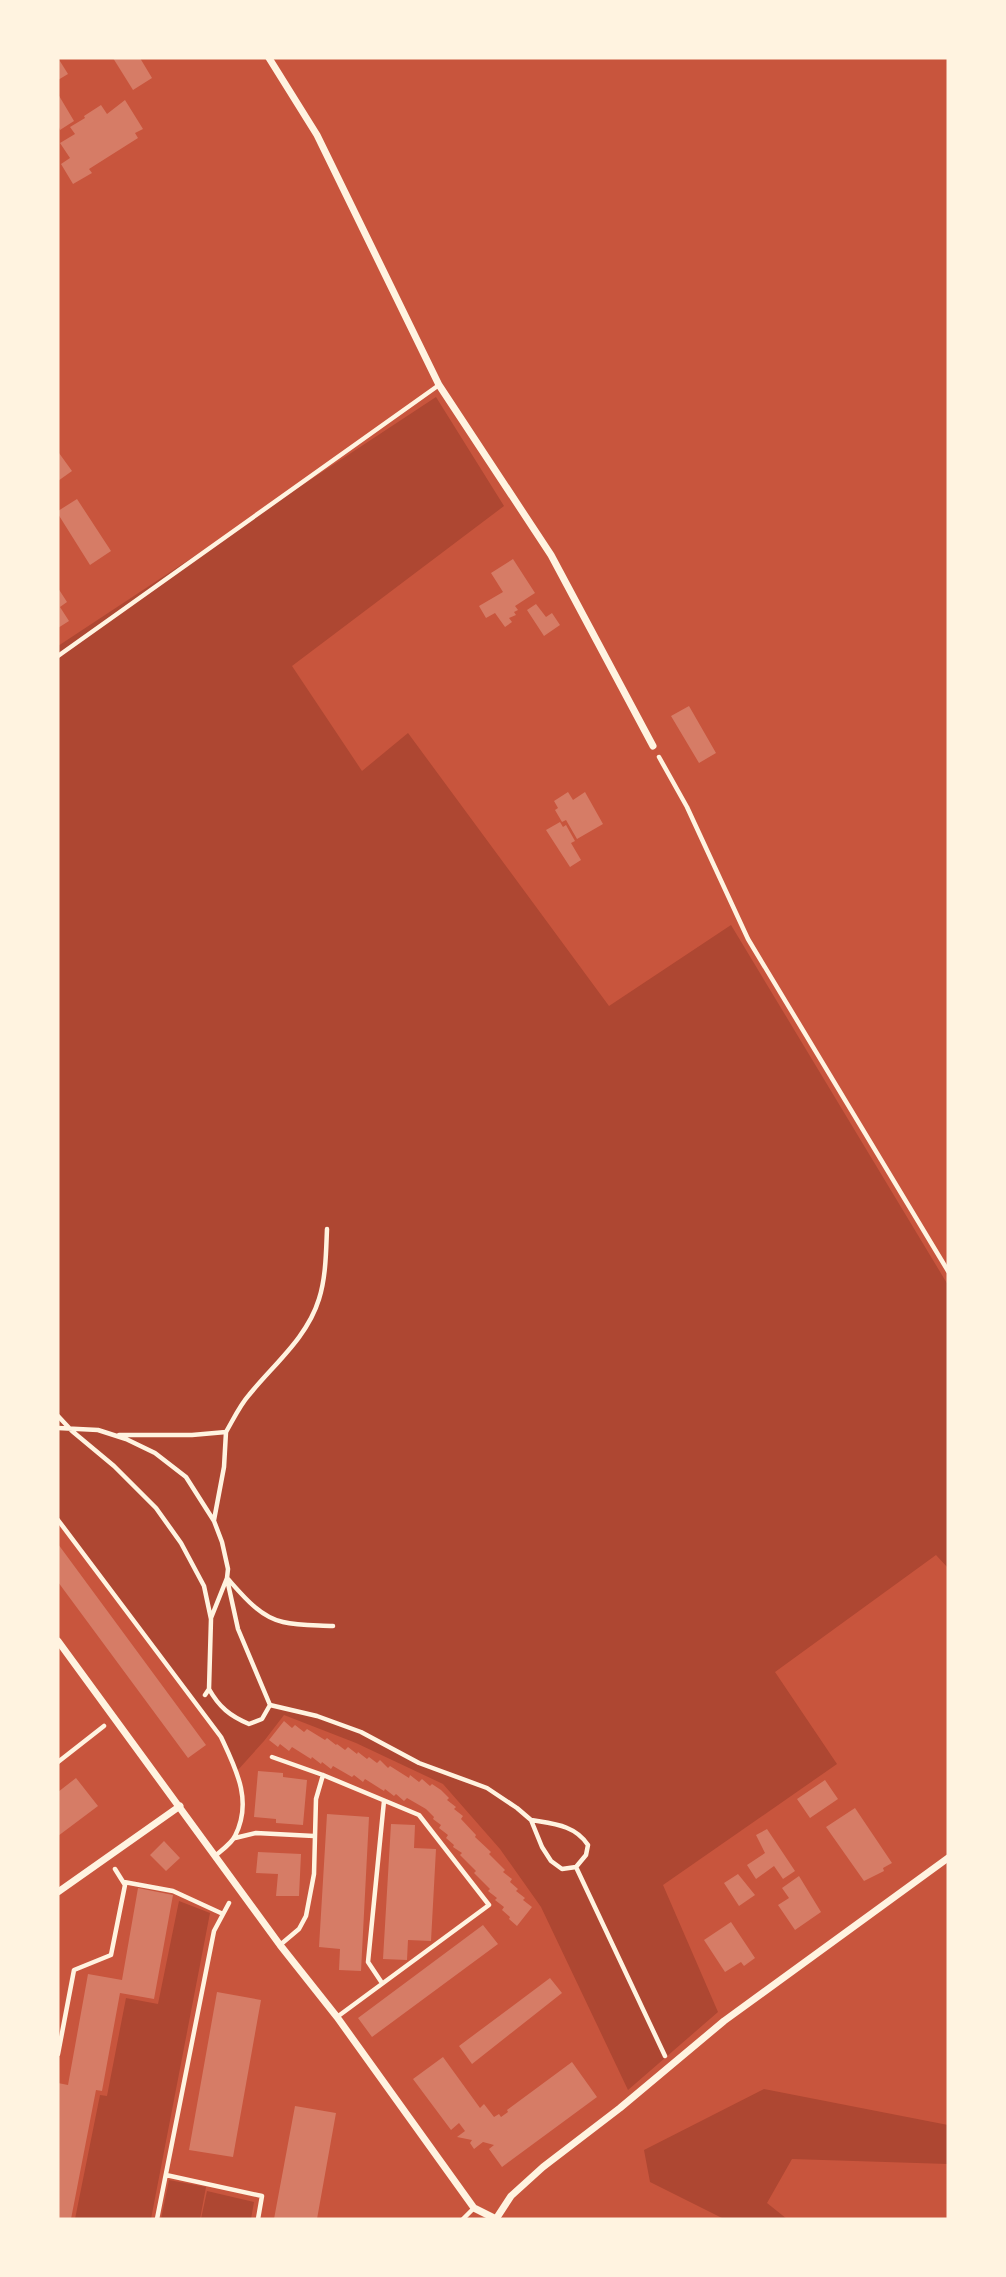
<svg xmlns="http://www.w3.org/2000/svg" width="1006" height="2277" font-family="'Titillium Web',sans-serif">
<rect width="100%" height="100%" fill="#c8553d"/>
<!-- green -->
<path fill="#ae4732" d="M 436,397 L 504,506 L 292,666 L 362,771 L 408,733 L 609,1006 L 731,925 L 948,1285 L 948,1568 L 936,1555 L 775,1672 L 837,1764 L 663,1885 L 718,2012 L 628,2090 L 541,1907 L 500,1849 L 443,1784 L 356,1743 L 284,1715 L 264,1741 L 237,1771 L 221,1737 L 58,1520 L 58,646 Z
M 179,1901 L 210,1913 L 151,2219 L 75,2219 L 100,2095 L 107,2096 L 126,1998 L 158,2004 Z
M 764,2089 L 948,2125 L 948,2164 L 792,2159 L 767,2203 L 787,2219 L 724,2219 L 650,2182 L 644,2150 Z
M 169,2180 L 206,2187 L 200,2219 L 161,2219 Z
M 207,2191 L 254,2202 L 251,2219 L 201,2219 Z"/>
<!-- building -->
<path fill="#d67c66" d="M 58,58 L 68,74 L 58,80 Z
M 113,58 L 140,58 L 152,78 L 133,90 Z
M 58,94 L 74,121 L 60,130 L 58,125 Z
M 125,100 L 143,129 L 135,133 L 138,138 L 89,169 L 92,173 L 73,184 L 61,164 L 70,158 L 60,143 L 75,134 L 70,127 L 85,118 L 84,116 L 101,105 L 107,114 Z
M 59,453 L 72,471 L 58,481 L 58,455 Z
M 77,499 L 111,551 L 90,565 L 58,514 L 58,511 Z
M 513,559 L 535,593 L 515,606 L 518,610 L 514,612 L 516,615 L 509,618 L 512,622 L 505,627 L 495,613 L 486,618 L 479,606 L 503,592 L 491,573 Z
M 58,588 L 67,602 L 60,607 L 69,621 L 58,628 Z
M 536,604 L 546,617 L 552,613 L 560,625 L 544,636 L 527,610 Z
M 689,706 L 716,753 L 699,763 L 671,716 Z
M 568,792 L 573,800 L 585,792 L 603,824 L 577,839 L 566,820 L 562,822 L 555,810 L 558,808 L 554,801 Z
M 560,822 L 563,827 L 566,825 L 575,841 L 571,843 L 581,860 L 570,867 L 546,830 Z
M 58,1544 L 206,1745 L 188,1758 L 58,1582 Z
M 284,1721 L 292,1728 L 295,1725 L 304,1732 L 307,1729 L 325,1740 L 327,1738 L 336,1745 L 337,1744 L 345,1750 L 348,1747 L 357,1754 L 358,1752 L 367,1759 L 369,1757 L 377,1763 L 380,1760 L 388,1768 L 390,1766 L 409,1778 L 410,1775 L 419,1782 L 422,1779 L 430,1786 L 432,1784 L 441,1790 L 449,1798 L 447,1800 L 456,1807 L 454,1809 L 463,1816 L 461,1819 L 476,1835 L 475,1837 L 491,1852 L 489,1854 L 505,1870 L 503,1872 L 512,1879 L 510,1882 L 518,1889 L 516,1891 L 525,1898 L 523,1900 L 532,1907 L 517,1926 L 509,1919 L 510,1917 L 502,1910 L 504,1907 L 495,1900 L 497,1898 L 488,1891 L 490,1889 L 474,1873 L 476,1871 L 460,1855 L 462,1853 L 453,1847 L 454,1845 L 446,1838 L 448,1835 L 439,1828 L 441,1825 L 433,1819 L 434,1817 L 426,1809 L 407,1798 L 404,1801 L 396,1794 L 394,1796 L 385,1789 L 384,1791 L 365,1779 L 363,1782 L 354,1775 L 352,1777 L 333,1766 L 331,1769 L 322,1762 L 321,1764 L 312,1757 L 311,1759 L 292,1747 L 289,1751 L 280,1744 L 278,1747 L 269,1740 Z
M 258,1771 L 283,1773 L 283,1777 L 307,1780 L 303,1825 L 276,1823 L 276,1819 L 254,1817 Z
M 76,1778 L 98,1806 L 58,1836 L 58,1792 Z
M 825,1780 L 838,1799 L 810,1818 L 797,1799 Z
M 855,1808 L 892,1863 L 883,1868 L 884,1871 L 864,1881 L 826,1827 Z
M 327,1814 L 369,1817 L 361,1971 L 339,1970 L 340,1949 L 319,1947 Z
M 391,1824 L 415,1825 L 414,1848 L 436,1849 L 431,1941 L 408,1940 L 407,1960 L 383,1959 Z
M 767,1829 L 795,1871 L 783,1879 L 774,1866 L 756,1879 L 747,1865 L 765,1853 L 756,1835 Z
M 164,1841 L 180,1858 L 166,1871 L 150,1855 Z
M 258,1852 L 301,1854 L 299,1896 L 276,1896 L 278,1874 L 256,1873 Z
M 738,1874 L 755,1895 L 739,1906 L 724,1883 Z
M 799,1876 L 821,1912 L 795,1930 L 778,1905 L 789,1898 L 782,1888 Z
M 138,1888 L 173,1895 L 154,1999 L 120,1993 L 102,2091 L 96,2090 L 71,2219 L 58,2219 L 58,2083 L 68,2085 L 88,1974 L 122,1980 Z
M 731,1922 L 755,1958 L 744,1966 L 741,1962 L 725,1972 L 704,1940 Z
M 483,1925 L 498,1944 L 372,2037 L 358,2018 Z
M 550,1978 L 562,1993 L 472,2064 L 459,2046 Z
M 217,1992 L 261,2000 L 233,2157 L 189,2150 Z
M 443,2057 L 480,2108 L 484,2104 L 494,2117 L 499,2114 L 501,2117 L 508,2112 L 507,2110 L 572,2062 L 597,2097 L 502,2167 L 489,2149 L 494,2145 L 483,2142 L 474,2149 L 470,2143 L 472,2140 L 457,2137 L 465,2131 L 459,2123 L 451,2130 L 413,2079 Z
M 295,2106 L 336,2113 L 317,2219 L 274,2219 Z"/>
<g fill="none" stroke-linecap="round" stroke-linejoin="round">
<!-- path -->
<path stroke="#fff3e0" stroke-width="4.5" d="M 659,757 L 687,807 L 748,939 L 948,1271
M 58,1416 L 72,1431 L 114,1466 L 156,1508 L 181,1543 L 204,1586 L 211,1619 L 209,1689 L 205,1695
M 58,1428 L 98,1430 L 126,1439 L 155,1453 L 186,1477 L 214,1521 L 222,1542 L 228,1569 L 227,1578 L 211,1618
M 226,1432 C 233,1420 240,1405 249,1395 C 274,1364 307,1338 319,1299 C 326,1277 326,1252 327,1229
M 119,1435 L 192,1435 L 226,1432 L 224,1467 L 214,1520
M 228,1579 C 243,1596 260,1617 283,1622 C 299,1626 317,1625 333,1626
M 209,1689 C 219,1707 230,1716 249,1724 L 262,1719 L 270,1705 L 238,1629 L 227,1579
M 270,1705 L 317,1716 L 361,1732 L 419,1763 L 487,1788 L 517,1808 L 531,1820 L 542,1847 L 551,1861 L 562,1869 L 576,1867 L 586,1855 L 588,1845 C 575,1825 554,1824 531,1820
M 58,1762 L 104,1726
M 576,1867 L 665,2056
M 124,1882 L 173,1891 L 223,1914
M 58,2054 L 74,1970 L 111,1955 L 125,1885 L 115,1869
M 166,2175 L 262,2196 L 258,2219
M 157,2219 L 214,1931 L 229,1903"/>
<!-- service -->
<path stroke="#fff3e0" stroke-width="4.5" d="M 58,656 L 439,385
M 58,1520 L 221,1737 C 236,1769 253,1801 235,1836 C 232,1843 222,1850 216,1855
M 272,1757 L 323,1775 L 419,1815 L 489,1905 L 337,2017
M 235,1838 L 256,1833 L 314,1836
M 280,1945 L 299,1929 L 306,1916 L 314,1874 L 316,1799 L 323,1775
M 382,1983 L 368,1962 L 384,1801
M 463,2219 L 474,2208"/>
<!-- minor -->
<path stroke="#fff3e0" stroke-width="7" d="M 269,58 L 317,135 L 439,385 L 551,555 L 653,746
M 58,1641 L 280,1945 L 337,2017 L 474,2208 L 496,2219
M 58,1892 L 180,1806
M 496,2219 L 511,2196 L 543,2167 L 620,2108 L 724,2021 L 948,1858"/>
</g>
<!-- border -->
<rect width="1006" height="2277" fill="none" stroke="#fff3e0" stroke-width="119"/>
</svg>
